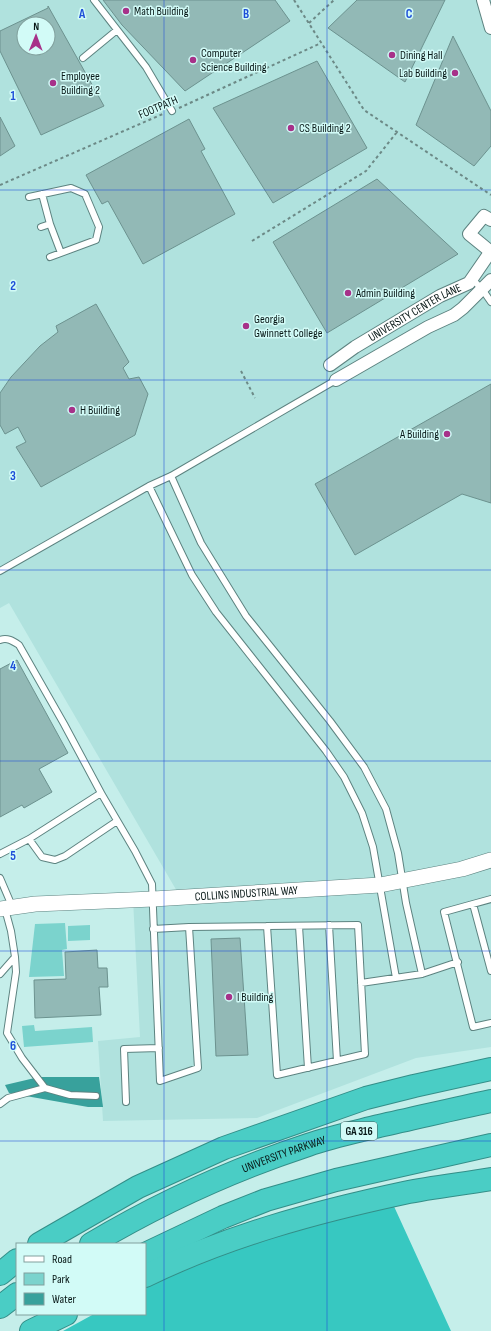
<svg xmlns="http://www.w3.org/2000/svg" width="491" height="1331" font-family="'Sofia Sans Condensed',sans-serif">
<rect width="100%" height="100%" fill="#c5eeea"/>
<!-- built -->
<path fill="#b0e2de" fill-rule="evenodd" d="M 0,0 L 491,0 L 491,1047 L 416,1058 L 257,1118 L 103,1121 L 98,1041 L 140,1037 L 133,899 L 178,893 L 9,603 L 0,608 ZM 24,24 L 48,24 L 48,48 L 24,48 Z"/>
<!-- green -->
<path fill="#7bd3cd" d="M 65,923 L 67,949 L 62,950 L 64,976 L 29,977 L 35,924 Z
M 90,925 L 90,940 L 68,941 L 68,926 Z
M 34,1025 L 35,1031 L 92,1027 L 93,1042 L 24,1047 L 22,1026 Z"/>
<!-- forest -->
<path fill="#37c8c1" d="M 392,1202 L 451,1331 L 63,1331 L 94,1314 L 145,1314 L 145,1285 L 200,1255 Z"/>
<!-- water -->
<path fill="#38a19c" d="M 39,1077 L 99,1077 L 103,1107 L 88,1107 L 9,1093 L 5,1085 Z"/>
<!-- building -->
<path fill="#92b9b6" stroke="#6c928f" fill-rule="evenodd" d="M 103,0 L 275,0 L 290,21 L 185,91 L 122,25 Z
M 357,0 L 445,0 L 405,82 L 328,28 Z
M 48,6 L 104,106 L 41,135 L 0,51 L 0,31 L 48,8 ZM 24,24 L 48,24 L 48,48 L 24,48 Z
M 453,36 L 491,111 L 491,146 L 474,166 L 416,125 Z
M 317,61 L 367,148 L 273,203 L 213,108 Z
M 0,117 L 15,146 L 0,156 Z
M 189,119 L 205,149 L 201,151 L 235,214 L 143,264 L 108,201 L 102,204 L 86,175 Z
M 377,179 L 458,254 L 327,333 L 273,242 Z
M 96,304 L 129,362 L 123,368 L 129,379 L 139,377 L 148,394 L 135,435 L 41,487 L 16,447 L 26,442 L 18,427 L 5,434 L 0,425 L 0,393 L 11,377 L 40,346 L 58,332 L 56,326 Z
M 491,384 L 491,503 L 462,494 L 355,555 L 315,484 Z
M 17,660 L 68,753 L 39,769 L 52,792 L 24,808 L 22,805 L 0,817 L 0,669 Z
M 240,938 L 248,1055 L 216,1056 L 211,939 Z
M 97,950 L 98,968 L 107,968 L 108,987 L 99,987 L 101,1015 L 35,1018 L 34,980 L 66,979 L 65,952 Z"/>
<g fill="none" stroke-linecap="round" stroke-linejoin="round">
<defs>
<path id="service" d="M 94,0 L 146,67 L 172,111
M 83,58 L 117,30
M 29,197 L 71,188 L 85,194 L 99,227 L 96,240 L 50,257
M 50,224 L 61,253
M 41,227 L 50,224 L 42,194
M 472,279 L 482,289 L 491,302
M 171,476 L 201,543 L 246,616 L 330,721 L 364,767 L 386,809 L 398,853 L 406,903 L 422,974
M 149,486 L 192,575 L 216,612 L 326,751 L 344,777 L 362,813 L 373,847 L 396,978
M 0,571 L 149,486 L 171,476 L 336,380
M 0,640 C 7,637 13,641 19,645 L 64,724 L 101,793 L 29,839 L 0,854
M 101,793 L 135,851 L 152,884 L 160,1081 L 198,1068 L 189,927 L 153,929
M 29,839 L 42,857 L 55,860 L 65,856 L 117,821
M 0,878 L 12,906
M 491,899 L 444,912 L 473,1027 L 491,1023
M 473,904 L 491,971
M 329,925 L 337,1061
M 358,925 L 365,1054 L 277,1075 L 267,926 Z
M 299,926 L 308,1068
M 189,927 L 267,926
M 15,957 L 16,972 L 7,1033 L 22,1058 L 45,1088 L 70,1095 L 96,1096
M 0,974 L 15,957 L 11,931 L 5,909
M 361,983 L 422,974 L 458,962
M 126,1102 L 124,1049 L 159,1048
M 0,1104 L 8,1098 L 45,1088"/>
<g id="minor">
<path d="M 483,0 L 491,28"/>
<path d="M 491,220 L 484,216 L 469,234 L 491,252"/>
<path id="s1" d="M 330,365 L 355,347 L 440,296 L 469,283 L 491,251"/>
<path d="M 336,380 L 428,327 L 454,315 L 463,308 L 491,280"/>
</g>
<g id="tertiary">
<path id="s2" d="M 0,909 L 35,904 L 153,899 L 380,885 L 462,869 L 491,860"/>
</g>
<g id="motorway">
<path d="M 39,1244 L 138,1187 L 224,1148 L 366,1098 L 414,1086 L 491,1069"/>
<path id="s3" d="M 91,1244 C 160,1203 232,1170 308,1145 C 331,1137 355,1132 379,1126 C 416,1118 453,1109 491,1101"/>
<path d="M 145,1254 L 223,1217 L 266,1200 L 336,1180 L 491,1145"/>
<path d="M 0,1274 L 17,1260"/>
<path d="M 145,1276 C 227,1236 315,1212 404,1193 C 433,1187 462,1184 491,1179"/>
<path d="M 0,1307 L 17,1294"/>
<path d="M 31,1331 L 66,1314"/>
</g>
</defs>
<!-- service casing -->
<use href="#service" stroke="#5d8380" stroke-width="8"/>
<!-- minor casing -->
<use href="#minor" stroke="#5d8380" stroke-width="14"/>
<!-- tertiary casing -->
<use href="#tertiary" stroke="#5d8380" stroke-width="16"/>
<!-- motorway casing -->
<use href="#motorway" stroke="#338e88" stroke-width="24"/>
<!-- path -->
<path stroke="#6c8986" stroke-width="2" stroke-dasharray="3 3" stroke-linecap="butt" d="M 294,0 L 364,110 L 491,195
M 309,23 L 334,0
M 179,108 L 321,43
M 0,185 L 165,113
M 252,241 L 366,171 L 397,132
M 241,371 L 255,398"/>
<!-- service -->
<use href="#service" stroke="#fff" stroke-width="6"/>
<!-- minor -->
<use href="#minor" stroke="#fff" stroke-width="12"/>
<!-- tertiary -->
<use href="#tertiary" stroke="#fff" stroke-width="15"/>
<!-- motorway -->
<use href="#motorway" stroke="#4acdc5" stroke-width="22"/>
</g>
<!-- grid -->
<path fill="none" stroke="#1d4ed8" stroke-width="1" stroke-opacity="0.55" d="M 164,0 L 164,1331M 327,0 L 327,1331M 0,190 L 491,190M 0,380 L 491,380M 0,570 L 491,570M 0,761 L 491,761M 0,951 L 491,951M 0,1141 L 491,1141"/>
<!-- markers -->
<g fill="#a73189" stroke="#d2fbf7" stroke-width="1.5">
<circle cx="126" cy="11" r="4"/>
<circle cx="392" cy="55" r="4"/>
<circle cx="193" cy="60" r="4"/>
<circle cx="455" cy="73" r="4"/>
<circle cx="53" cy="83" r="4"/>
<circle cx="291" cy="128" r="4"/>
<circle cx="348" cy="293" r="4"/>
<circle cx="246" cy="326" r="4"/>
<circle cx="72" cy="410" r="4"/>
<circle cx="447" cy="434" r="4"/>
<circle cx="229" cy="997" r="4"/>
</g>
<g text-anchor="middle" stroke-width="3" stroke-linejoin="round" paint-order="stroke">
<!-- shield labels -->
<rect fill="#d2fbf7" stroke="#455c5a" stroke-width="1" x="341" y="1122" width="36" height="18" rx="3"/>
<g font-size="11" font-weight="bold" fill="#081817">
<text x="359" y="1135">GA 316</text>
</g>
<!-- poi labels -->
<g font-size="12" fill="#081817" stroke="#d2fbf7" text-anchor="start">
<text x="134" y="15">Math Building</text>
<text x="201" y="57">Computer<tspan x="201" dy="14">Science Building</tspan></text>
<text x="400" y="59">Dining Hall</text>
<text x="447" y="77" text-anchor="end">Lab Building</text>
<text x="61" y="80">Employee<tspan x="61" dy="14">Building 2</tspan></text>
<text x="299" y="132">CS Building 2</text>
<text x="356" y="297">Admin Building</text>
<text x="254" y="323">Georgia<tspan x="254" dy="14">Gwinnett College</tspan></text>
<text x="80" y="414">H Building</text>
<text x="439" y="438" text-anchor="end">A Building</text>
<text x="237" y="1001">I Building</text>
</g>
<!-- street labels -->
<g font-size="12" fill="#081817" stroke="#d2fbf7">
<text transform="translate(158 107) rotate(-23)" y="4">FOOTPATH</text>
<text dy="4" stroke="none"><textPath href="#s1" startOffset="100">UNIVERSITY CENTER LANE</textPath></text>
<text dy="4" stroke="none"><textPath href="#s2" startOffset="247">COLLINS INDUSTRIAL WAY</textPath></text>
<text dy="4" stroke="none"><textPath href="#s3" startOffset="213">UNIVERSITY PARKWAY</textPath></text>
</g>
</g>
<g font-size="13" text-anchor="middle" font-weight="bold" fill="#1d4ed8" stroke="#d2fbf7" stroke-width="3" stroke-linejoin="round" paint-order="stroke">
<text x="82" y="18">A</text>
<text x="246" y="18">B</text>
<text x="409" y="18">C</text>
<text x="13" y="100">1</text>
<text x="13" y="290">2</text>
<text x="13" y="480">3</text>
<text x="13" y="670">4</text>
<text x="13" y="860">5</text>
<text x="13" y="1050">6</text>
</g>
<!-- legend -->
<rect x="16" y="1243" width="130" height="72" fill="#d2fbf7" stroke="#81a09d"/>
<rect x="24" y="1256" width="20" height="6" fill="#ffffff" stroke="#81a09d"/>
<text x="52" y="1263" font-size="12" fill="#081817">Road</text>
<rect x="24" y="1273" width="20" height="12" fill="#7bd3cd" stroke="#81a09d"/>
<text x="52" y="1283" font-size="12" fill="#081817">Park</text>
<rect x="24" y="1293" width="20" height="12" fill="#38a19c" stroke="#81a09d"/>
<text x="52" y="1303" font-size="12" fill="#081817">Water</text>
<!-- north arrow -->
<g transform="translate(36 36) rotate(1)"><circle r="19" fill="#d2fbf7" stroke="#81a09d"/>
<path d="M0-3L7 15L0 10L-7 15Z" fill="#a73189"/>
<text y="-6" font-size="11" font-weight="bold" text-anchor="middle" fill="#081817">N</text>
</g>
</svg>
